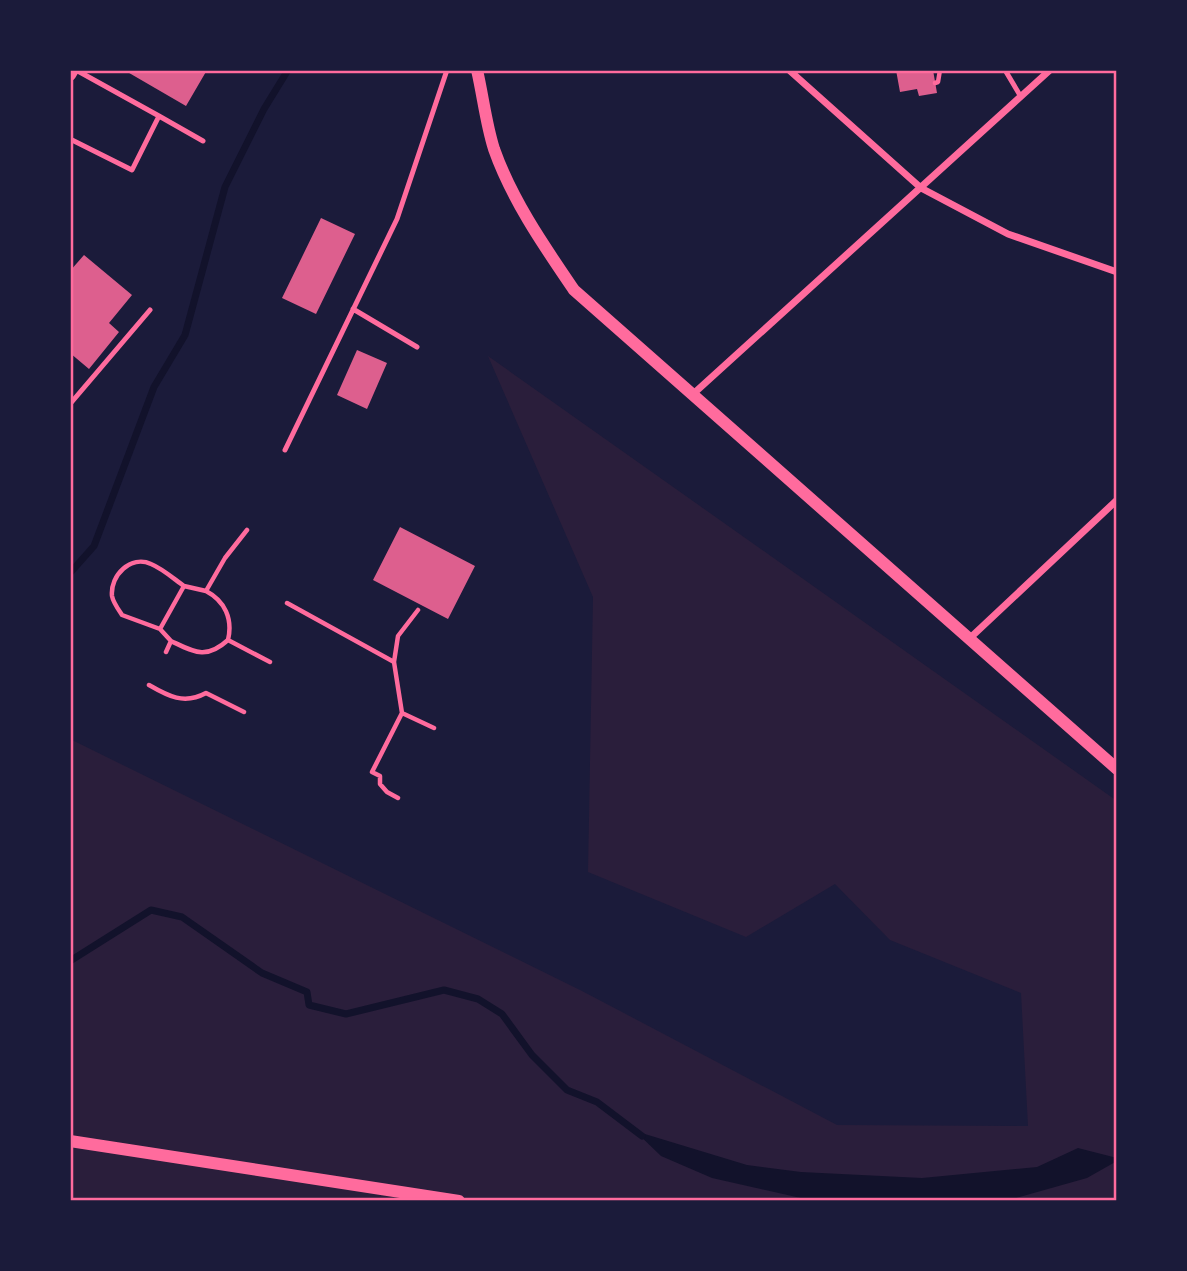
<svg xmlns="http://www.w3.org/2000/svg" width="1187" height="1271" font-family="'Golos Text',sans-serif">
<rect width="100%" height="100%" fill="#1b1b3a"/>
<!-- green -->
<path fill="#2a1e3b" d="M 488,356 L 1117,801 L 1117,1201 L 70,1201 L 70,739 L 582,991 L 837,1125 L 1028,1126 L 1021,993 L 890,940 L 835,884 L 746,937 L 588,872 L 593,597 Z"/>
<!-- water -->
<path fill="#12122b" d="M 635,1131 L 747,1165 L 801,1172 L 922,1178 L 1037,1167 L 1078,1148 L 1117,1158 L 1117,1161 L 1087,1178 L 1009,1200 L 814,1201 L 712,1178 L 661,1156 Z"/>
<g fill="none" stroke-linecap="round" stroke-linejoin="round">
<!-- stream -->
<path stroke="#12122b" stroke-width="7" d="M 70,573 L 94,546 L 154,387 L 185,335 L 225,187 L 264,109 L 288,70
M 70,961 L 151,910 L 182,917 L 262,973 L 307,992 L 309,1005 L 346,1014 L 444,990 L 478,999 L 502,1014 L 532,1055 L 567,1090 L 597,1102 L 642,1136"/>
</g>
<!-- building -->
<path fill="#dd5f8e" d="M 124,70 L 207,70 L 186,106 Z
M 896,70 L 933,70 L 937,93 L 919,96 L 917,89 L 900,92 Z
M 321,218 L 355,234 L 316,314 L 282,298 Z
M 84,255 L 132,295 L 109,323 L 119,332 L 89,369 L 70,353 L 70,271 Z
M 357,350 L 387,363 L 367,409 L 337,395 Z
M 400,527 L 475,566 L 448,619 L 373,580 Z"/>
<g fill="none" stroke-linecap="round" stroke-linejoin="round">
<!-- path -->
<path stroke="#ff6b9d" stroke-width="4.5" d="M 935,83 L 938,82 L 940,70
M 206,591 C 225,601 233,619 228,640 L 270,662
M 287,603 L 394,662 L 402,713 L 372,772 L 380,776 L 380,784 L 387,792 L 398,798
M 160,629 L 122,615 C 118,609 113,602 112,596 C 110,575 131,555 151,564 C 163,569 174,579 184,586
M 171,641 C 194,652 206,660 228,640
M 166,652 L 171,641 L 160,629 L 184,586 L 206,591 L 225,558 L 247,530
M 394,662 L 398,636 L 418,610
M 149,685 C 168,696 184,705 206,693 L 244,712
M 402,713 L 434,728"/>
<!-- service -->
<path stroke="#ff6b9d" stroke-width="5" d="M 1005,70 L 1021,97
M 159,116 L 203,141
M 70,139 L 132,170 L 159,116 L 76,70
M 353,309 L 417,347
M 70,404 L 150,310
M 285,450 L 397,219 L 447,70"/>
<!-- minor -->
<path stroke="#ff6b9d" stroke-width="7" d="M 789,70 L 921,188 L 1008,234 L 1117,272
M 692,395 L 1050,70
M 969,639 L 1117,500"/>
<!-- tertiary -->
<path stroke="#ff6b9d" stroke-width="12" d="M 477,70 C 483,96 486,124 494,149 C 512,200 544,246 574,290 L 1117,769
M 70,75 L 73,70
M 70,1141 L 459,1201"/>
</g>
<!-- border -->
<rect width="1187" height="1271" fill="none" stroke="#1b1b3a" stroke-width="144"/>
<rect x="72" y="72" width="1043" height="1127" fill="none" stroke="#ff6b9d" stroke-width="2.5"/>
</svg>
